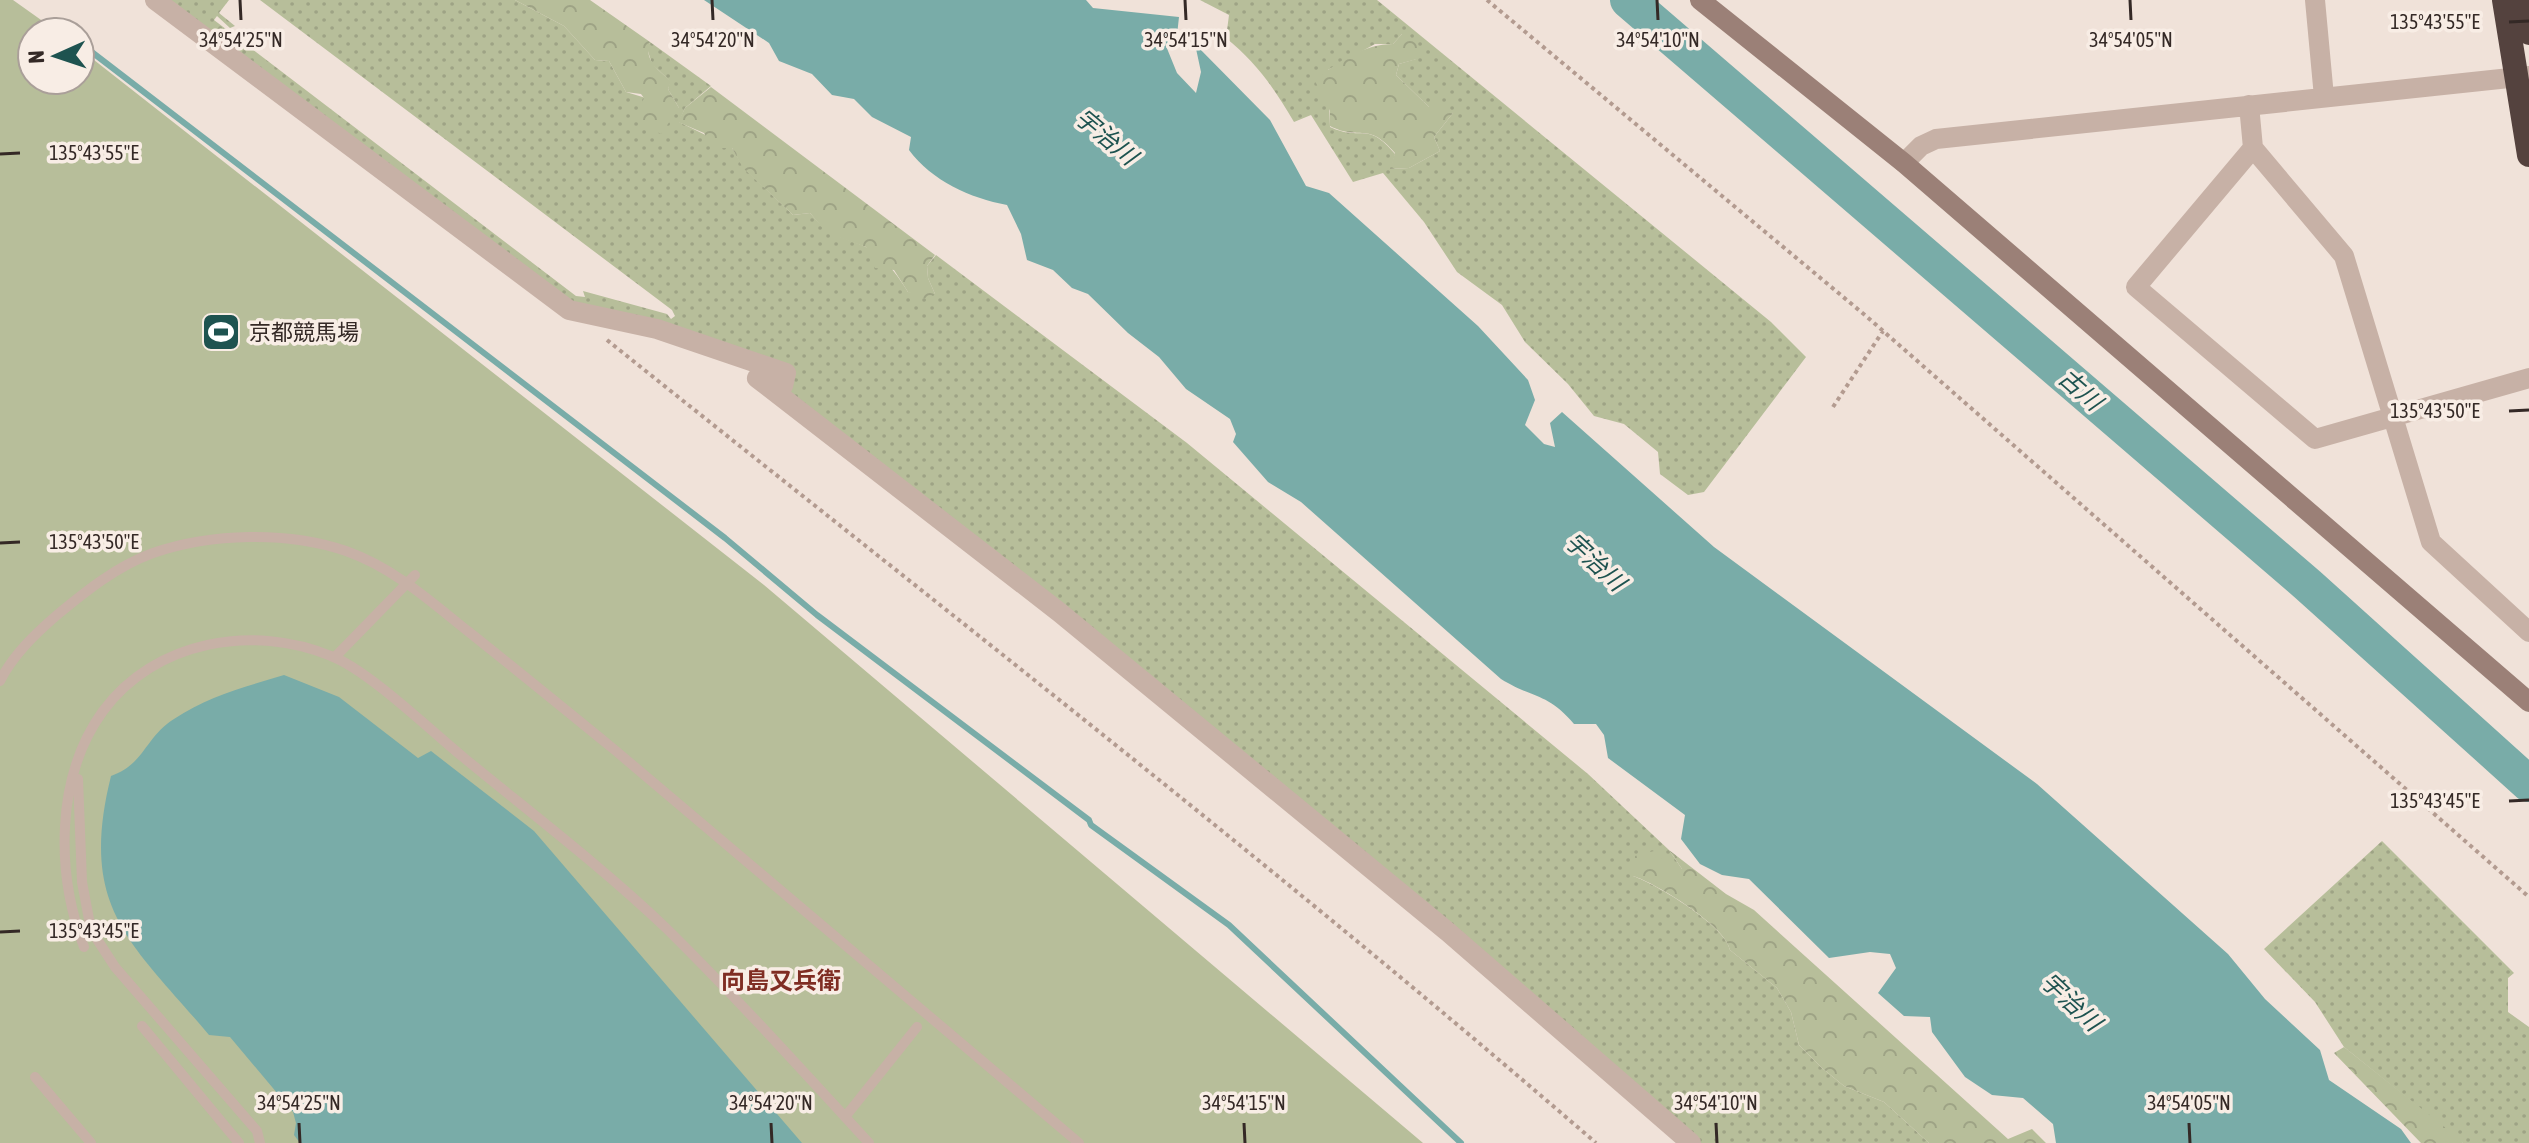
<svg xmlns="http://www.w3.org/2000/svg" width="2529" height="1143" font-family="'Asap Condensed','Noto Sans JP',sans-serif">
<defs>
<pattern id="grass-dots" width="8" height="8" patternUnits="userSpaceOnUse" patternTransform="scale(2)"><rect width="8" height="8" fill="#b7be9a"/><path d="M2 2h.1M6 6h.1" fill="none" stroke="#9ea385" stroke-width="1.8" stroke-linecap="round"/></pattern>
<pattern id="forest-crowns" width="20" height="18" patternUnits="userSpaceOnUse" patternTransform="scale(2)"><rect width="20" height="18" fill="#b7be9a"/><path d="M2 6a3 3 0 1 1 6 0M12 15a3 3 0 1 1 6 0" fill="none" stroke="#9ea385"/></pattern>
</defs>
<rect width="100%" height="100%" fill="#f0e2d9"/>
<!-- grass -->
<path fill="url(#grass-dots)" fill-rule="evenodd" d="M 155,0 L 229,0 L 219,13 L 235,26 L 230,28 L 217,16 L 214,20 L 576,296 L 585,297 L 583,291 L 667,314 L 671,319 L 675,316 L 672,310 L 260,0 L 515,0 L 564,26 L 595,60 L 609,61 L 626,92 L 679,108 L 668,89 L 670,81 L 652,64 L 647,48 L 650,42 L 711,86 L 685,108 L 679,122 L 732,148 L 744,168 L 793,215 L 810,213 C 831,238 836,234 864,246 C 883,256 897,274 908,292 L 935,294 L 928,278 L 927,266 L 936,255 L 1187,443 L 1588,774 L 1669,850 L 1682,869 L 1633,876 C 1656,884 1726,926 1730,950 L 1777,988 L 1791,1012 L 1799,1045 L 1822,1068 L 1844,1086 L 1884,1102 L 1929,1143 L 1691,1143 L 1448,932 L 757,378 L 785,373 L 569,310 Z
M 1200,0 L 1377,0 L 1771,322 L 1806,357 L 1704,492 L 1688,495 L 1660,474 L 1658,452 L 1624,424 L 1594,416 L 1568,384 L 1525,342 L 1502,305 L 1457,272 L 1424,222 L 1383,173 L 1353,182 L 1311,115 L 1294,122 C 1275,89 1256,62 1226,38 L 1229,15 ZM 1402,34 L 1416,59 L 1399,64 L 1396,75 L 1429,107 L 1453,113 L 1434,137 L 1440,151 L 1409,168 L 1391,169 L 1395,154 C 1367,120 1362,142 1330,127 L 1328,70 L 1375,44 L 1393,44 Z
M 2382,841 L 2514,973 L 2508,978 L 2508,1012 L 2529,1027 L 2529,1143 L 2463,1143 L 2344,1047 L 2315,1002 L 2264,949 Z"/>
<!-- forest -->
<path fill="url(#forest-crowns)" d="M 515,0 L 590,0 L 650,42 C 643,59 659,71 671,81 L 668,89 L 679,108 L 661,134 L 641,124 L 638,112 L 644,98 L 641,94 L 626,92 L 609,61 L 595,60 L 564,26 Z
M 1402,34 L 1408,34 L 1421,49 L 1417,59 L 1399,64 L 1396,75 L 1429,107 L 1446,103 L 1453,113 L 1434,137 L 1440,151 L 1409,168 L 1390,169 L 1395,153 C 1367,120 1361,142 1330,126 L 1330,111 L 1315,81 C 1336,62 1365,44 1393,44 Z
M 711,87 L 935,255 L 927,266 L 928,278 L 935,294 L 929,300 L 908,292 L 894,270 L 875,268 L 866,247 L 827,233 L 810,213 L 793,215 L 743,168 L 732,148 L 713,148 L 704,133 L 678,122 L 685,108 Z
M 1669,850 L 1726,894 L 1754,910 L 2008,1139 L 2032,1129 L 2046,1143 L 1929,1143 L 1884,1102 L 1844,1086 L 1822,1068 L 1799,1045 L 1791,1012 L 1777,988 L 1730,950 C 1726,926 1656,883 1633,876 L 1635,856 L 1654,851 L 1673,869 L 1682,869 Z
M 2344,1047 L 2461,1140 L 2463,1143 L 2421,1143 L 2334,1053 Z"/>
<!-- pitch -->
<path fill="#b7be9a" d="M 0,0 L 13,0 L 58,32 L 32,32 L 32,80 L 80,80 L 80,49 L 764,585 L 1423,1143 L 0,1143 Z"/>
<!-- water -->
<path fill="#79aca8" d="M 704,0 L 1086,0 L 1093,8 L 1179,17 L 1177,35 L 1166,46 L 1177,73 L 1196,93 L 1201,72 L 1195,44 L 1270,120 L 1306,186 L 1329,193 L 1478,326 L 1528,380 L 1535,400 L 1525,425 L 1544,444 L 1555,447 L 1550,423 L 1562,412 L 1714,547 L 2037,784 L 2228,954 L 2265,999 L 2320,1050 L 2329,1080 L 2401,1129 L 2411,1143 L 2056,1143 L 2053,1124 L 2023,1098 L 1992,1095 L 1965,1077 L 1932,1032 L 1930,1017 L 1904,1016 L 1878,993 L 1896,968 L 1890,954 L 1870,952 L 1829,958 L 1749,879 L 1722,875 L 1700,864 L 1681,839 L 1685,815 L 1608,758 L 1604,735 L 1596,724 L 1574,724 C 1547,692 1533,699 1501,679 L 1301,502 L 1268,482 L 1233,442 L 1236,434 L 1230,419 L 1186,389 L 1159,357 L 1128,333 L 1088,294 L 1072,288 L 1053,270 L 1027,260 L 1021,234 L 1007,205 C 970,198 932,181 909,150 L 911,137 L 872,117 L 854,99 L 832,95 L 812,74 L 779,61 L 769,43 Z
M 284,675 L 339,697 L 418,758 L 431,751 L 534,831 L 802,1143 L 300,1143 L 294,1135 L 296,1123 L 293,1112 L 230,1037 L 209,1035 C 131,942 78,909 111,776 C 145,764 145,737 174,719 C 208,696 245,687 284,675 Z"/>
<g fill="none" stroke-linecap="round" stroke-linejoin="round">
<!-- stream -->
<path stroke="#79aca8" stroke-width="6" d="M 80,43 L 725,538 L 817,615 L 1089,820 L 1091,825 L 1229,925 L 1461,1143"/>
<!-- river -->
<path stroke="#79aca8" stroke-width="36" d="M 1628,0 L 2308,585 L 2529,784"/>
<!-- path -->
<path stroke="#b39b90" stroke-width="4" stroke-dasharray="4 4" stroke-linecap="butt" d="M 1487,0 L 1866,316 L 2529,897
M 607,340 C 939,606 1275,865 1596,1143
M 1833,407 L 1883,331"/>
<!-- lane -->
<path stroke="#c7b1a6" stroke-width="10" d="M 335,657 L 415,575
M 0,681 C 13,655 35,634 57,615 C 86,591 117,566 153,553 C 211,533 288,531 346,551 C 394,568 430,601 469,632 C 518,671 567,711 616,751 C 770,882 924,1013 1079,1143
M 78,779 L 82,882 L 91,930 L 115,967 L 257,1131 L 260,1143
M 84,947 C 56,874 55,777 103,711 C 155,640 254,624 331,656 C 368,670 430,730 463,757 C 531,813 602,867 666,928 C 736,997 803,1071 869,1143
M 142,1026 L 239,1143
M 35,1077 L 91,1143
M 845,1117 L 917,1027"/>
<!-- street -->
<path stroke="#c7b1a6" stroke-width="20" d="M 155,0 L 569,310 L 657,329 L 786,373 L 783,386 L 757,378 L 1059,612 L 1448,932 L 1691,1143
M 2315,0 L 2324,97
M 2249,105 L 2253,148
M 1904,163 L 1921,146 L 1936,139 L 2529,76
M 2529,378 L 2315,439 L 2136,287 L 2253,148 L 2344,256 L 2431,542 L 2529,632"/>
<!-- secondary -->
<path stroke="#9b8077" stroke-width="20" d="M 1700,0 L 1904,163 L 2529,702"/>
<!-- highway -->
<path stroke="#54423e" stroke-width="24" d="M 2504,0 L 2529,155
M 2523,0 L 2529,33"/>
</g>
<!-- ticks -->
<path fill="none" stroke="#342926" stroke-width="3" d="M 240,0 L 241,20M 712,0 L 713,20M 1185,0 L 1186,20M 1657,0 L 1658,20M 2130,0 L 2131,20M 2509,22 L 2529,21M 0,154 L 20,153M 2509,411 L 2529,410M 0,543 L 20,542M 2509,801 L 2529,800M 0,932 L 20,931M 299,1123 L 300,1143M 771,1123 L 772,1143M 1244,1123 L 1245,1143M 1716,1123 L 1717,1143M 2189,1123 L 2190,1143"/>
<!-- icons -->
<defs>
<symbol id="stadium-square" viewBox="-11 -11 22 22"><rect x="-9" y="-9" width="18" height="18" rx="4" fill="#1e5350" stroke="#f8ede5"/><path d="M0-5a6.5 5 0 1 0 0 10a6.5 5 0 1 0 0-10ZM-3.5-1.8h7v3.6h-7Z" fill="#fff"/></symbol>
</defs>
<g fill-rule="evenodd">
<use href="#stadium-square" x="199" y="310" width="44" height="44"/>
</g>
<g text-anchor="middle" stroke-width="7" stroke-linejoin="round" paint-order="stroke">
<!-- poi labels -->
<g font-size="22" fill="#342926" stroke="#f8ede5" text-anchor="start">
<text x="249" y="340">京都競馬場</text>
</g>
<!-- water labels -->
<g font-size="24" font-style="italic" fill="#1e5350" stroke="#f8ede5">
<text transform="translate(1106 137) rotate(40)" y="8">宇治川</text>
<text transform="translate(2080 390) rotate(41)" y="8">古川</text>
<text transform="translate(1595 562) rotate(43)" y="8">宇治川</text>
<text transform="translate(2071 1002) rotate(43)" y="8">宇治川</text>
</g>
<!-- neighbourhood labels -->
<g font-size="24" font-weight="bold" fill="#7f2d23" stroke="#f8ede5">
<text x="781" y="989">向島又兵衛</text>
</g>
</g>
<g font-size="20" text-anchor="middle" fill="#342926" stroke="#f8ede5" stroke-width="7" stroke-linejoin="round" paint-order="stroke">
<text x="2435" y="29">135°43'55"E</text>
<text x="241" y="47">34°54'25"N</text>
<text x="713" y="47">34°54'20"N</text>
<text x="1186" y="47">34°54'15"N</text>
<text x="1658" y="47">34°54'10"N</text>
<text x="2131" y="47">34°54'05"N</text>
<text x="94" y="160">135°43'55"E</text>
<text x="2435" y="418">135°43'50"E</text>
<text x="94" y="549">135°43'50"E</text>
<text x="2435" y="808">135°43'45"E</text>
<text x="94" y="938">135°43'45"E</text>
<text x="299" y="1110">34°54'25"N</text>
<text x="771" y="1110">34°54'20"N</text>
<text x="1244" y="1110">34°54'15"N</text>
<text x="1716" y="1110">34°54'10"N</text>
<text x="2189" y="1110">34°54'05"N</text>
</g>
<!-- north arrow -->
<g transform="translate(56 56) rotate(267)"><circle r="38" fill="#f8ede5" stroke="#aa9f99" stroke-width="2"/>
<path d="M0-6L14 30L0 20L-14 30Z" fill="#1e5350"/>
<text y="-12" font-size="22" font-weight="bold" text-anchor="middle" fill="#342926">N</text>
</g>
</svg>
